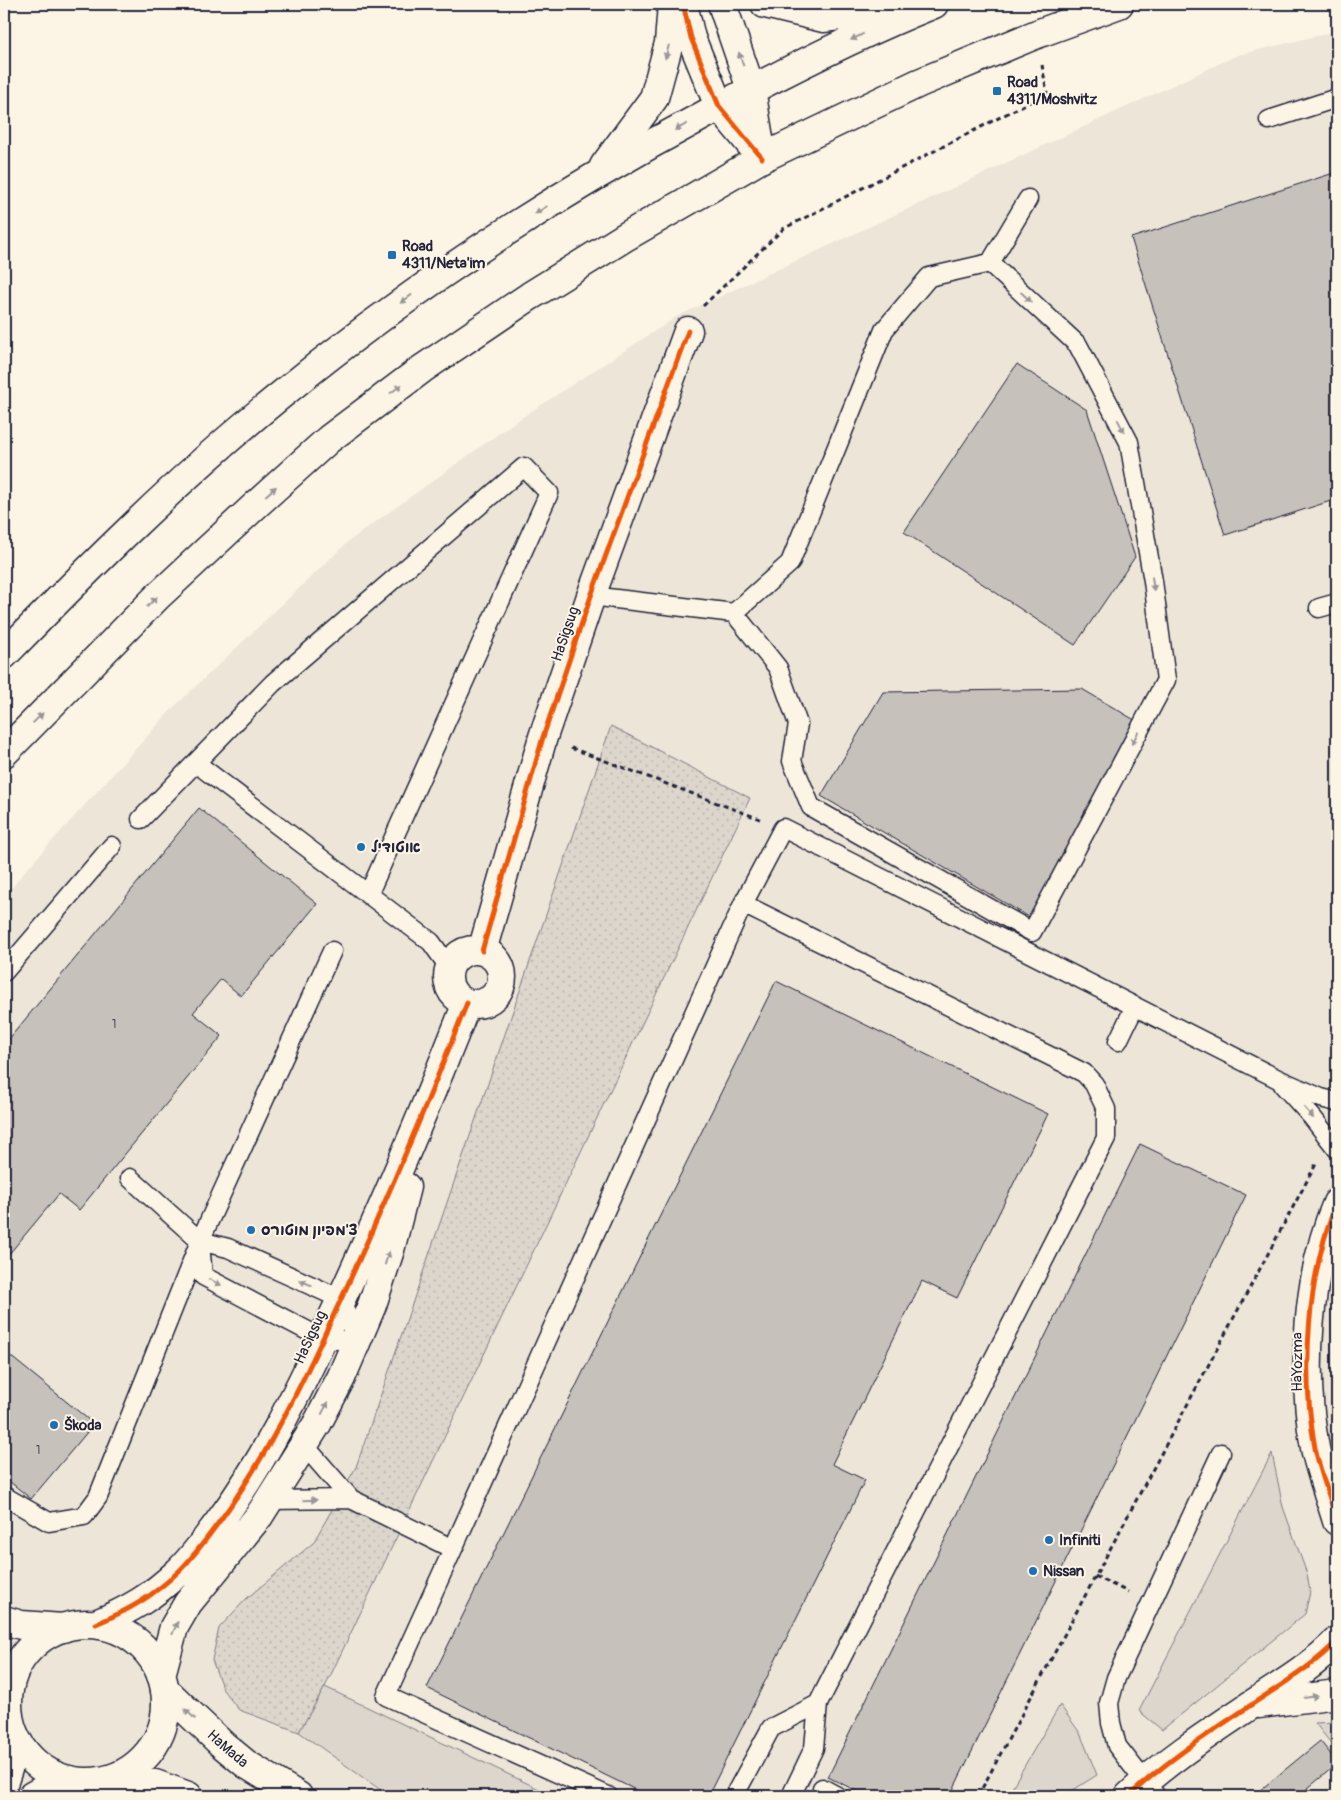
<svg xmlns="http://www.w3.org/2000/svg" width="1341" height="1800" font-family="Pangolin,'Playpen Sans Hebrew',sans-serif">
<defs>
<pattern id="grass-dots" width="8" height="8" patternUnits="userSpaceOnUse" patternTransform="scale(1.25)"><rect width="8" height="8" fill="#dcd6cc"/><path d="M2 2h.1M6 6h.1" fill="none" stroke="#bcb7b0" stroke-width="1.8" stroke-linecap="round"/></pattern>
</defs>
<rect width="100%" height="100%" fill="#fcf5e5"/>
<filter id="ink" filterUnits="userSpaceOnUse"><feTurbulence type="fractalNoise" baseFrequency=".02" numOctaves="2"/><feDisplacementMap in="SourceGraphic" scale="10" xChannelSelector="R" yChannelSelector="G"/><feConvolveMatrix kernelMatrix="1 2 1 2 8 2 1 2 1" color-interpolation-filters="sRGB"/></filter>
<g filter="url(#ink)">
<!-- built -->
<path fill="#ece5d8" d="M 1337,31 L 1337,1796 L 4,1796 L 4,898 L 25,871 L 172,709 L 349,541 L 512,424 L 678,316 L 1238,55 Z"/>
<!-- grass -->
<path fill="url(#grass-dots)" stroke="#7f7c84" d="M 611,726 L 750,798 L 325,1687 L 299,1732 L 239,1710 L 223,1690 L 212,1660 L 219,1628 L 246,1599 L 313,1543 L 356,1467 Z"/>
<!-- park -->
<path fill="#dcd6cc" stroke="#7f7c84" d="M 1272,1453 L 1283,1507 L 1307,1574 L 1310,1592 L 1305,1614 L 1162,1730 L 1139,1711 Z
M 325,1687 L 554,1796 L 389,1796 L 299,1732 Z
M 1060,1705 L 1080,1733 L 1097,1775 L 1070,1792 L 1068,1796 L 1007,1796 Z
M 1337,1722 L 1337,1751 L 1315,1723 Z"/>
<!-- building -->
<path fill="#c6c1bb" stroke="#22223b" d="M 1337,172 L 1337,499 L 1225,535 L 1131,238 Z
M 1017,364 L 1087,410 L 1135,557 L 1075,645 L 904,532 Z
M 1082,689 L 1143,725 L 1029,917 L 821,796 L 883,692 Z
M 199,808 L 317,904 L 241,996 L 221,979 L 193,1013 L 222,1036 L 79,1210 L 59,1194 L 4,1260 L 4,1045 Z
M 776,981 L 1048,1114 L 957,1298 L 922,1281 L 832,1464 L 865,1480 L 708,1796 L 648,1796 L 427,1688 Z
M 1140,1144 L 1246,1195 L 950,1796 L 867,1796 L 828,1777 Z
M 4,1351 L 94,1424 L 31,1499 L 4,1477 Z
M 1320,1741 L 1337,1762 L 1337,1764 L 1302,1793 L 1305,1796 L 1253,1796 Z"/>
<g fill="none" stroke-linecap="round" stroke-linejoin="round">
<defs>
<path id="lane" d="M 1269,120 L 1337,98
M 591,596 L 734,613 L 790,563 L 884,330 L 929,277 L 990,263 L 1028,199
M 1319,608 L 1337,603
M 734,613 L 778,668 L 798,724 L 792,761 L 811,807 L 1032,932 L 1166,680 L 1153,581 L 1129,442 L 1078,345 L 990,263
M 196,763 L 431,942 L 449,967
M 141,819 L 273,683 L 524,467 L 549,493 L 368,895
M 743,904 L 1084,1073 L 1094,1084 L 1106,1109 L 1106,1138 L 818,1704 L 814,1748 L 791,1796
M 4,972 L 112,846
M 1118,1041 L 1135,1006
M 1283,1085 L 1312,1117 L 1337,1149
M 130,1178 L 200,1241 L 228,1248 L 341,1299 L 356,1341 L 323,1339 L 203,1276 L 200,1244
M 304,1445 L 351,1499 L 453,1549
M 4,1496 L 49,1522 L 84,1516 L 98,1497 L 200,1241 L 332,951
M 269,1500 L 351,1499
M 822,1788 L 837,1796
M 608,1796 L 386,1696 L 453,1549 L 743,904 L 783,828 L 1278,1079 L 1321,1098 L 1337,1102
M 734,1796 L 771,1728 L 818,1704
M 1156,1796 L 1117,1746 L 1111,1723 L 1109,1703 L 1116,1678 L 1221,1453"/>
<path id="street" d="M448 977a27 27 0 1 1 54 0a27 27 0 1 1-54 0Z
M 482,951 L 543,737 L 591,596 L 688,331
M 1337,1203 C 1307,1273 1301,1373 1315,1448 C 1320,1472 1330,1497 1337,1521
M 96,1624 C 129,1610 152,1597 178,1572 C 193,1558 206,1539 219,1522 C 264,1461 297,1394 329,1325 C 379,1219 424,1112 467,1003
M 161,1675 L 174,1627 L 188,1603 L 259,1516 L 317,1424 L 341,1378 L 372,1305 L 390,1250 L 406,1187
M 1259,1704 L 1337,1694
M 4,1781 L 9,1766 L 13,1733
M 32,1796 L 48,1787 L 69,1780
M 1129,1796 C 1166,1761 1209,1733 1251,1705 C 1281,1685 1312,1667 1337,1641"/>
<g id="secondary">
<path d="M 683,4 L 691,38 L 719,106 L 762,158"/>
<path d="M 722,4 L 751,89 L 762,157"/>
<path d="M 765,4 L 823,18 L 900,9"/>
<path d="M 604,166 L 654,98 L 669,43 L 672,4"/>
<path d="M 4,655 C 91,566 179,478 276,399 C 409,290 554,195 706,114 C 780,74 856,35 934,4"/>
<path d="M 4,753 L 158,596 L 257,504 L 329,439 L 422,369 L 530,296 L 625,237 L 762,158 L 919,83 L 1037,34 L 1119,4"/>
<path d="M 4,1620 L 21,1625 L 63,1628"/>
<circle cx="87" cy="1703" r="79"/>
<path id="s1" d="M 165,1690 L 223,1745 L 246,1764 L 298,1796"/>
<path d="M 108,1780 L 155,1784 L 188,1796"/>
</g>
</defs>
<!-- lane casing -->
<use href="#lane" stroke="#22223b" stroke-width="21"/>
<!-- street casing -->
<use href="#street" stroke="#22223b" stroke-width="31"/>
<!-- secondary casing -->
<use href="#secondary" stroke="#22223b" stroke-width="31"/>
<!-- path -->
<path stroke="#22223b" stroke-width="3" stroke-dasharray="5 4" stroke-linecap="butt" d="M 703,306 L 783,229 L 1047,93 L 1042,65
M 571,748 L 760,819
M 1095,1576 L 1128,1592
M 978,1796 L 1316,1164"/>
<!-- lane -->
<use href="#lane" stroke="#fcf5e5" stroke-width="18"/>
<!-- street -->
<use href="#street" stroke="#fcf5e5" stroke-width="28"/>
<!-- secondary -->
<use href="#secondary" stroke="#fcf5e5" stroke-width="28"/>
<defs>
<path id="cycleway" d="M 683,4 L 691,38 L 719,106 L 762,158
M 482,951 L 543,737 L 591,596 L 688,331
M 1337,1203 C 1307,1273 1301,1373 1315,1448 C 1320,1472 1330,1497 1337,1521
M 96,1624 C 129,1610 152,1597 178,1572 C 193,1558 206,1539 219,1522 C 264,1461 297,1394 329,1325 C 379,1219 424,1112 467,1003
M 1129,1796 C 1166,1761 1209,1733 1251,1705 C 1281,1685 1312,1667 1337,1641"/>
</defs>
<!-- cycleway casing -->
<use href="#cycleway" stroke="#fcf5e5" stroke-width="8"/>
<!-- cycleway -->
<use href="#cycleway" stroke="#e8590c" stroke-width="5"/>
</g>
<!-- one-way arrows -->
<defs><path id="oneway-solid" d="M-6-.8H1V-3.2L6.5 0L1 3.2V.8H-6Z" transform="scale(1.25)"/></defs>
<g fill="#9a9698">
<use href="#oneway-solid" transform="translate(857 37) rotate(154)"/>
<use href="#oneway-solid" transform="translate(667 52) rotate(105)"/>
<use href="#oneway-solid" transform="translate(741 59) rotate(-109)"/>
<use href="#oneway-solid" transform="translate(681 127) rotate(152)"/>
<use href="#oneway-solid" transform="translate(541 210) rotate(148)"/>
<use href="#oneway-solid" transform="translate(1026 297) rotate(43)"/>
<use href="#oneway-solid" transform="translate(406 299) rotate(144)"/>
<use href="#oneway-solid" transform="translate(396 389) rotate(-37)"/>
<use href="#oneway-solid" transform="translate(1121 426) rotate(62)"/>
<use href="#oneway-solid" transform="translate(271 491) rotate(-41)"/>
<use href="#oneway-solid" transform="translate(1153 584) rotate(82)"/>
<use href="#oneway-solid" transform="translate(152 602) rotate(-45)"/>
<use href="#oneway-solid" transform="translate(38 718) rotate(-45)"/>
<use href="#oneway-solid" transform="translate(1135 738) rotate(118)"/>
<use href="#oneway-solid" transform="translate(1309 1113) rotate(49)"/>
<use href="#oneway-solid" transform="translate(387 1258) rotate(-72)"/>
<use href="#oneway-solid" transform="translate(215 1282) rotate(27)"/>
<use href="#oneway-solid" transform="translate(306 1283) rotate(-157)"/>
<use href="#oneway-solid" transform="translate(325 1408) rotate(-62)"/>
<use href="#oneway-solid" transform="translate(310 1500) rotate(-1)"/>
<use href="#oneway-solid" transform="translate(175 1628) rotate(-67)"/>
<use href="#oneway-solid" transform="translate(1311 1697) rotate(-8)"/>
<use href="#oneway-solid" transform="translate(190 1714) rotate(-136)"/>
</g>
</g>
<!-- markers -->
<g fill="#1f6fb2" stroke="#fcf5e5" stroke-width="2">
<rect x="992" y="86" width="10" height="10" rx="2.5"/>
<rect x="387" y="250" width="10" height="10" rx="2.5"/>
<circle cx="361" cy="847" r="5"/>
<circle cx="251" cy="1230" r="5"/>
<circle cx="54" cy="1425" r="5"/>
<circle cx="1049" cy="1540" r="5"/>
<circle cx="1033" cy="1571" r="5"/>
</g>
<g text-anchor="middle" stroke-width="4" stroke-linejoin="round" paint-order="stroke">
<!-- number labels -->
<g font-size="12" fill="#4b4a5b">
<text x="114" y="1028">1</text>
<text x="38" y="1454">1</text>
</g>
<!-- poi labels -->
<g font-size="15" font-weight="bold" fill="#22223b" stroke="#fcf5e5" text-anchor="start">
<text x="1007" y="87">Road<tspan x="1007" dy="17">4311/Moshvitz</tspan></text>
<text x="402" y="251">Road<tspan x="402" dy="17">4311/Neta'im</tspan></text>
<text x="371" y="852">אוטודיל</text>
<text x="261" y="1235">צ'מפיון מוטורס</text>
<text x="64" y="1430">Škoda</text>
<text x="1059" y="1545">Infiniti</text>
<text x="1043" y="1576">Nissan</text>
</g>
<!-- street labels -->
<g font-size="15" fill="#22223b" stroke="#fcf5e5">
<text transform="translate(565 634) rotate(-71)" y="5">HaSigsug</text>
<text transform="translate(310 1337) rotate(-65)" y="5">HaSigsug</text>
<text transform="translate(1297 1362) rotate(-90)" y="5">HaYozma</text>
<text dy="5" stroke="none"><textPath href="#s1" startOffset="86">HaMada</textPath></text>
</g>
</g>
<!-- margin -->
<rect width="1341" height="1800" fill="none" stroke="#fcf5e5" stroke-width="20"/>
<rect x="10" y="10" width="1321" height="1780" fill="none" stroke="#22223b" stroke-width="2" filter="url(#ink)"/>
</svg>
